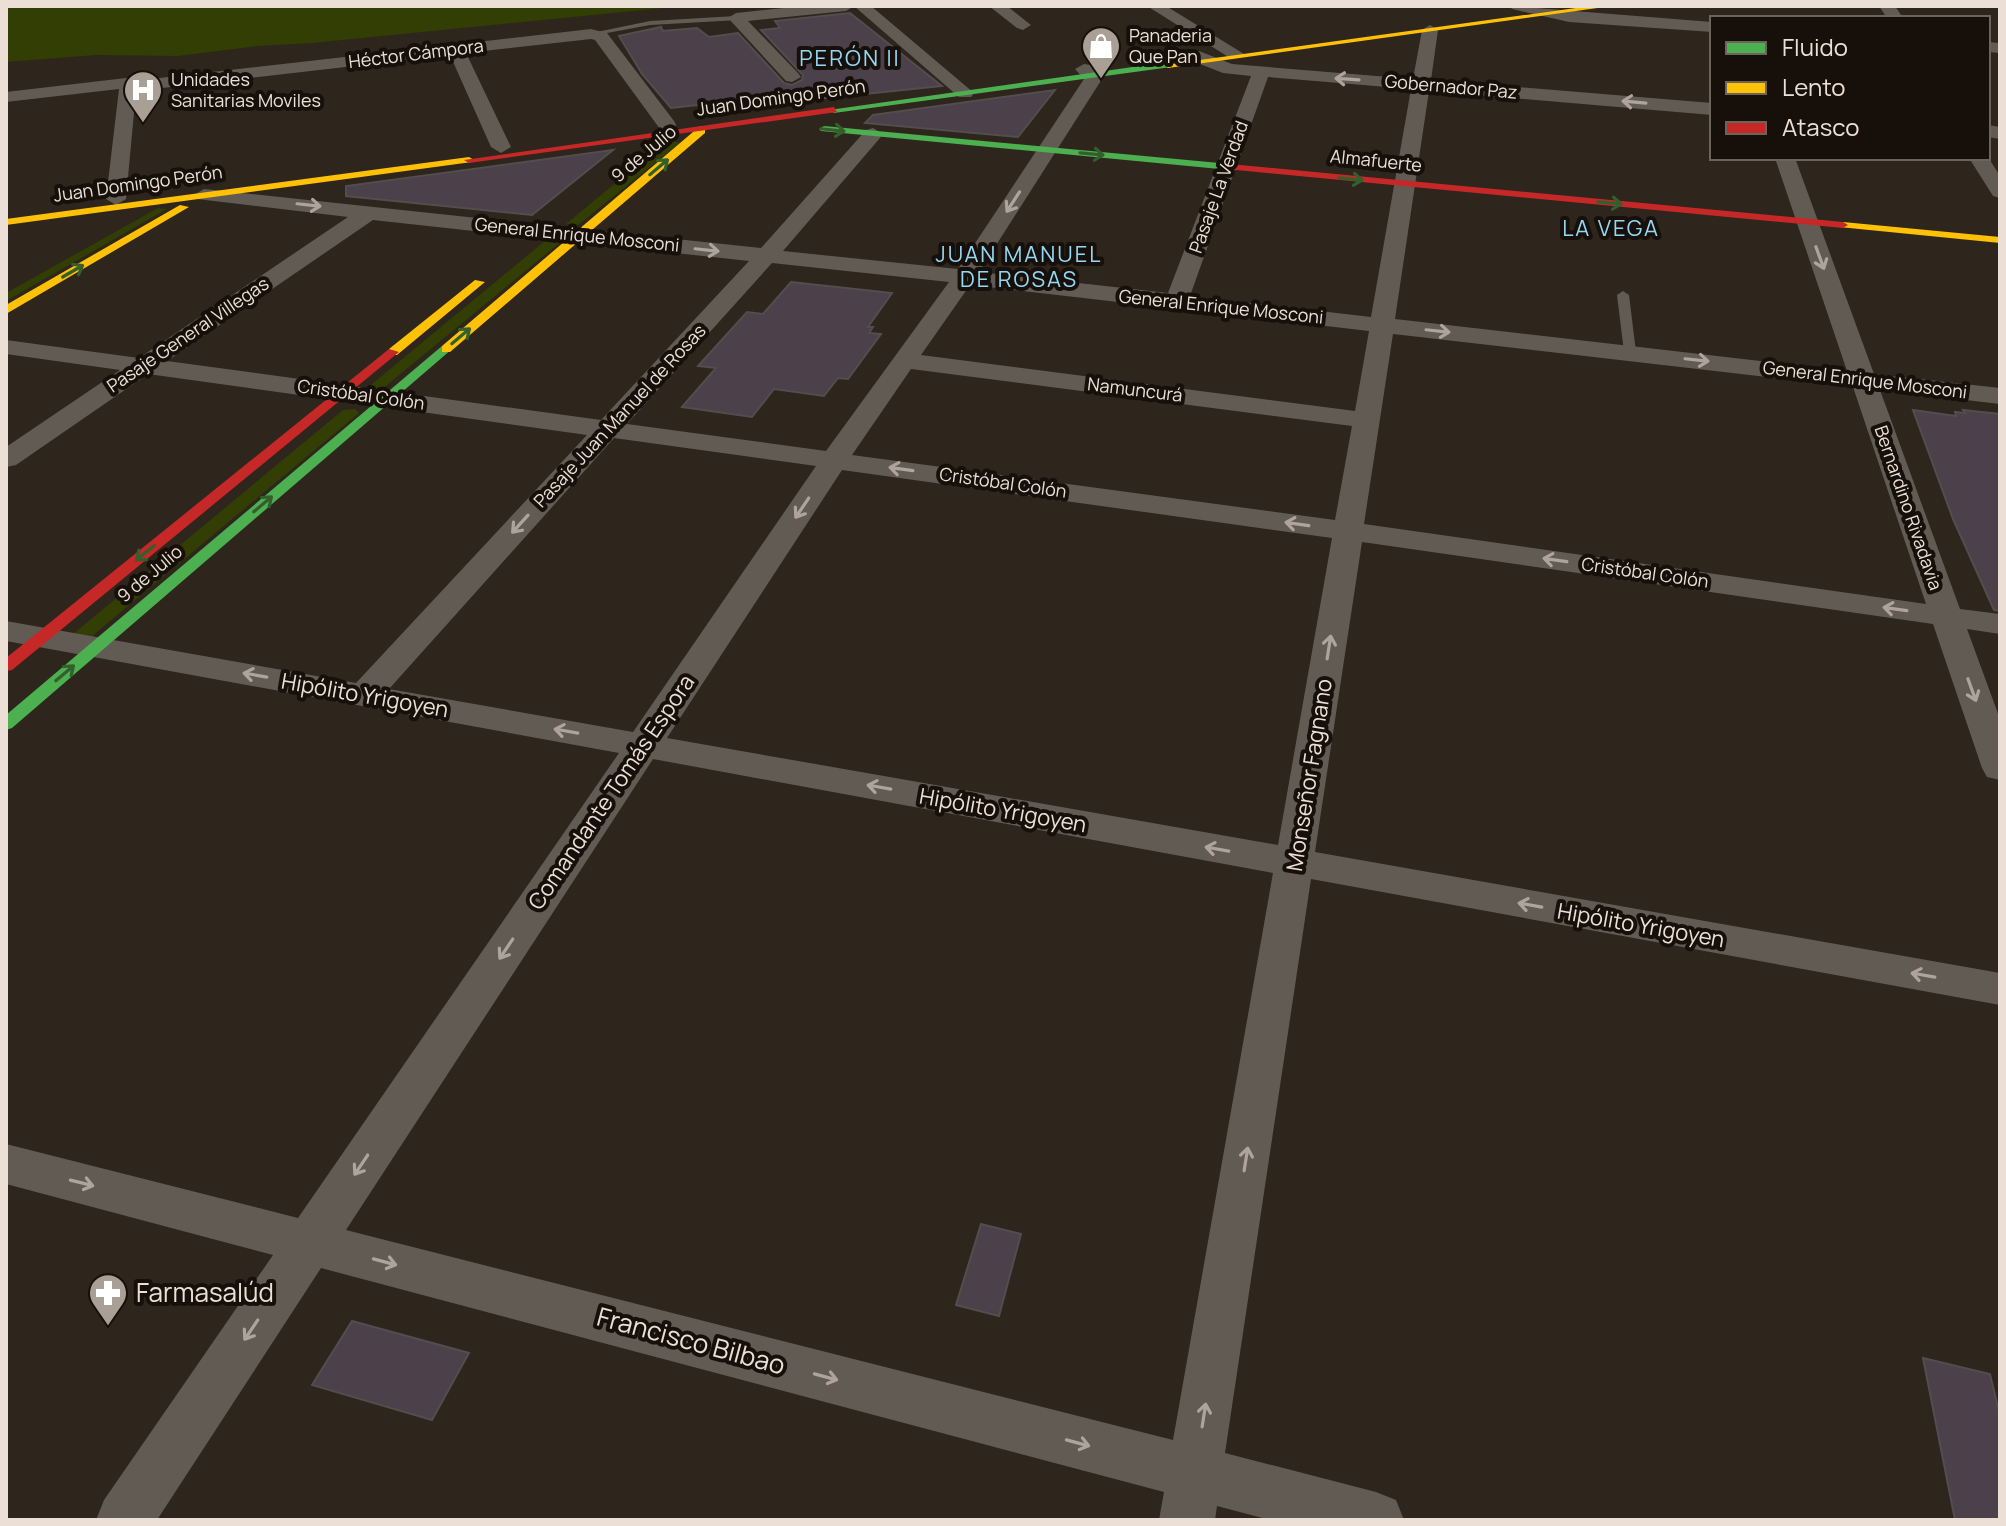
<svg xmlns="http://www.w3.org/2000/svg" width="2006" height="1526" font-family="Manrope,sans-serif">
<rect width="100%" height="100%" fill="#2e251d"/>
<!-- green -->
<path fill="#323e04" d="M 6,6 L 683,6 L 312,43 L 258,46 L 178,56 L 96,55 L 6,62 Z
M 674,141 L 680,143 L 578,225 L 566,224 L 665,142 Z
M 158,208 L 167,209 L 6,301 L 6,293 Z
M 555,238 L 562,241 L 381,390 L 366,389 L 546,240 Z
M 355,409 L 359,413 L 91,637 L 73,634 L 343,410 Z"/>
<!-- building -->
<path fill="#4c404b" stroke="#534d4d" stroke-width="2" d="M 850,13 L 942,86 L 729,108 L 716,103 L 671,108 L 642,74 L 619,36 L 661,27 L 663,31 L 697,28 L 709,37 L 738,33 L 784,83 L 792,85 L 802,80 L 803,75 L 761,30 L 780,28 L 775,21 Z
M 1055,90 L 1018,137 L 865,123 L 873,115 Z
M 613,150 L 532,215 L 346,196 L 346,186 Z
M 791,282 L 892,293 L 868,327 L 873,327 L 869,333 L 881,334 L 848,379 L 838,378 L 824,396 L 774,389 L 752,417 L 682,407 L 716,368 L 698,366 L 747,312 L 763,314 Z
M 1913,410 L 1956,416 L 1955,412 L 1965,413 L 1963,410 L 2000,414 L 2000,611 L 1994,610 L 1953,519 Z
M 981,1224 L 1021,1234 L 999,1316 L 956,1305 Z
M 352,1321 L 469,1353 L 432,1420 L 312,1385 Z
M 1923,1358 L 1990,1374 L 2000,1416 L 2000,1520 L 1955,1520 Z"/>
<g fill="none" stroke-linecap="round" stroke-linejoin="round">
<!-- lane -->
<path fill="#625b54" fill-rule="evenodd" d="M 736,16 L 739,20 L 650,25 L 591,36 L 587,34 L 650,21 Z
M 1623,291 L 1629,295 L 1636,352 L 1630,356 L 1624,352 L 1617,295 Z"/>
<!-- street -->
<path fill="#625b54" fill-rule="evenodd" d="M 803,6 L 871,6 L 974,93 L 971,97 L 959,97 L 854,6 L 846,11 L 748,21 L 798,73 L 801,77 L 792,82 L 786,81 L 728,18 L 736,13 Z
M 989,6 L 1007,6 L 1031,25 L 1023,30 L 1017,28 Z
M 1147,6 L 1166,6 L 1244,54 L 1242,58 L 1230,58 Z
M 1510,6 L 1712,22 L 1712,32 L 1569,22 L 1512,9 Z
M 1879,6 L 1895,6 L 1903,18 L 1887,18 Z
M 1430,25 L 1438,30 L 1431,80 L 1712,103 L 1712,115 L 1429,91 L 1395,319 L 1847,371 L 1775,158 L 1795,158 L 1874,374 L 2000,388 L 2000,404 L 1880,390 L 1960,609 L 2000,614 L 2000,634 L 1967,629 L 2000,719 L 2000,780 L 1987,777 L 1982,768 L 1933,624 L 1362,542 L 1315,852 L 2000,973 L 2000,1005 L 1311,879 L 1225,1453 L 1376,1492 L 1396,1500 L 1404,1520 L 1270,1520 L 1217,1506 L 1215,1520 L 1159,1520 L 1164,1492 L 321,1268 L 157,1520 L 96,1520 L 104,1500 L 273,1255 L 6,1184 L 6,1144 L 298,1218 L 619,753 L 6,641 L 6,621 L 356,683 L 587,435 L 148,374 L 16,465 L 6,467 L 6,447 L 120,370 L 6,354 L 6,340 L 139,358 L 348,217 L 197,199 L 194,195 L 204,189 L 761,248 L 866,130 L 873,128 L 883,134 L 880,138 L 783,251 L 958,269 L 1084,79 L 1075,69 L 1084,64 L 1090,65 L 1102,79 L 979,272 L 1168,293 L 1251,76 L 1223,73 L 1187,59 L 1185,55 L 1187,51 L 1199,51 L 1232,64 L 1413,79 L 1422,30 ZM 1268,77 L 1411,89 L 1371,317 L 1190,296 ZM 373,220 L 749,261 L 601,420 L 167,361 ZM 772,263 L 949,282 L 826,451 L 627,424 ZM 970,285 L 1369,331 L 1355,411 L 921,355 ZM 1393,334 L 1853,387 L 1926,604 L 1364,524 ZM 911,369 L 1352,426 L 1335,520 L 852,455 ZM 614,438 L 816,466 L 633,732 L 389,689 ZM 842,470 L 1332,538 L 1278,845 L 667,738 ZM 653,759 L 1273,873 L 1173,1440 L 346,1230 Z
M 591,29 L 607,33 L 674,121 L 676,125 L 674,129 L 660,129 L 595,40 L 591,39 L 466,53 L 511,147 L 501,153 L 491,147 L 450,55 L 136,91 L 126,199 L 116,205 L 106,199 L 119,89 L 6,102 L 6,92 L 126,78 L 133,81 Z
M 1988,42 L 2000,43 L 2000,53 L 1988,52 Z
M 1988,125 L 2000,127 L 2000,139 L 1988,137 Z
M 1988,157 L 2000,176 L 2000,198 L 1993,196 L 1969,158 Z"/>
<!-- fast -->
<path fill="#4caf50" fill-rule="evenodd" d="M 1168,62 L 1171,67 L 834,113 L 829,110 Z
M 824,126 L 1230,164 L 1235,167 L 1230,170 L 821,131 L 819,129 Z
M 442,346 L 452,349 L 12,728 L 6,730 L 6,715 Z"/>
<!-- slow -->
<path fill="#ffc107" fill-rule="evenodd" d="M 1590,6 L 1612,6 L 1168,68 L 1164,65 Z
M 700,126 L 705,129 L 705,133 L 450,352 L 442,352 L 442,346 Z
M 469,157 L 474,160 L 472,162 L 6,225 L 6,219 Z
M 180,205 L 189,207 L 6,314 L 6,305 Z
M 1843,222 L 2000,237 L 2000,243 L 1839,227 L 1839,223 Z
M 475,280 L 485,282 L 397,355 L 389,355 L 389,349 Z"/>
<!-- jam -->
<path fill="#c62828" fill-rule="evenodd" d="M 834,107 L 837,112 L 469,163 L 464,160 Z
M 1230,164 L 1843,222 L 1848,225 L 1843,228 L 1226,169 L 1225,167 Z
M 389,349 L 399,352 L 12,670 L 6,671 L 6,658 Z"/>
</g>
<!-- one-way arrows -->
<defs><path id="oneway-shaft" d="M-6 0H5M1.5-3L5.5 0L1.5 3" fill="none" stroke-width="1.6" stroke-linecap="round" stroke-linejoin="round" transform="scale(2)"/></defs>
<g stroke="#aea49c">
<use href="#oneway-shaft" transform="translate(1347 79) rotate(-176)"/>
<use href="#oneway-shaft" transform="translate(1634 102) rotate(-175)"/>
<use href="#oneway-shaft" transform="translate(1013 202) rotate(123)"/>
<use href="#oneway-shaft" transform="translate(309 205) rotate(6)"/>
<use href="#oneway-shaft" transform="translate(707 250) rotate(6)"/>
<use href="#oneway-shaft" transform="translate(1820 258) rotate(70)"/>
<use href="#oneway-shaft" transform="translate(1438 331) rotate(6)"/>
<use href="#oneway-shaft" transform="translate(1697 360) rotate(6)"/>
<use href="#oneway-shaft" transform="translate(901 469) rotate(-172)"/>
<use href="#oneway-shaft" transform="translate(802 508) rotate(124)"/>
<use href="#oneway-shaft" transform="translate(520 524) rotate(132)"/>
<use href="#oneway-shaft" transform="translate(1297 524) rotate(-172)"/>
<use href="#oneway-shaft" transform="translate(1555 560) rotate(-172)"/>
<use href="#oneway-shaft" transform="translate(1895 609) rotate(-172)"/>
<use href="#oneway-shaft" transform="translate(1329 647) rotate(-81)"/>
<use href="#oneway-shaft" transform="translate(255 675) rotate(-170)"/>
<use href="#oneway-shaft" transform="translate(1972 690) rotate(70)"/>
<use href="#oneway-shaft" transform="translate(566 731) rotate(-170)"/>
<use href="#oneway-shaft" transform="translate(879 787) rotate(-170)"/>
<use href="#oneway-shaft" transform="translate(1217 849) rotate(-170)"/>
<use href="#oneway-shaft" transform="translate(1530 905) rotate(-170)"/>
<use href="#oneway-shaft" transform="translate(506 949) rotate(124)"/>
<use href="#oneway-shaft" transform="translate(1923 975) rotate(-170)"/>
<use href="#oneway-shaft" transform="translate(1246 1159) rotate(-81)"/>
<use href="#oneway-shaft" transform="translate(361 1165) rotate(124)"/>
<use href="#oneway-shaft" transform="translate(82 1183) rotate(14)"/>
<use href="#oneway-shaft" transform="translate(385 1262) rotate(15)"/>
<use href="#oneway-shaft" transform="translate(251 1330) rotate(124)"/>
<use href="#oneway-shaft" transform="translate(826 1377) rotate(15)"/>
<use href="#oneway-shaft" transform="translate(1204 1415) rotate(-81)"/>
<use href="#oneway-shaft" transform="translate(1078 1443) rotate(15)"/>
</g>
<g stroke="#325f2c">
<use href="#oneway-shaft" transform="translate(833 130) rotate(6)"/>
<use href="#oneway-shaft" transform="translate(1092 154) rotate(5)"/>
<use href="#oneway-shaft" transform="translate(659 167) rotate(-40)"/>
<use href="#oneway-shaft" transform="translate(1351 179) rotate(6)"/>
<use href="#oneway-shaft" transform="translate(1610 203) rotate(5)"/>
<use href="#oneway-shaft" transform="translate(73 271) rotate(-30)"/>
<use href="#oneway-shaft" transform="translate(461 336) rotate(-40)"/>
<use href="#oneway-shaft" transform="translate(263 504) rotate(-40)"/>
<use href="#oneway-shaft" transform="translate(145 553) rotate(141)"/>
<use href="#oneway-shaft" transform="translate(65 673) rotate(-40)"/>
</g>
<!-- icons -->
<defs>
<symbol id="shop-pin" viewBox="-11 -11 22 30"><path d="M0 17L-7.5 6A9.5 9.5 0 1 1 7.5 6Z" fill="#aa9f95" stroke="#170f09"/><path d="M-5-2.5h2.3a2.7 3.5 0 0 1 5.4 0H5L5.5 6h-11ZM-1.5-2.5h3a1.5 2.3 0 0 0-3 0Z" fill="#fff"/></symbol>
<symbol id="hospital-pin" viewBox="-11 -11 22 30"><path d="M0 17L-7.5 6A9.5 9.5 0 1 1 7.5 6Z" fill="#aa9f95" stroke="#170f09"/><path d="M-5-5h3v3.5h4V-5h3V5h-3V1.5h-4V5h-3Z" fill="#fff"/></symbol>
<symbol id="pharmacy-pin" viewBox="-11 -11 22 30"><path d="M0 17L-7.5 6A9.5 9.5 0 1 1 7.5 6Z" fill="#aa9f95" stroke="#170f09"/><path d="M-2-6h4v4h4v4h-4v4h-4v-4h-4v-4h4Z" fill="#fff"/></symbol>
</defs>
<g fill-rule="evenodd">
<use href="#shop-pin" x="1079" y="24" width="44" height="60"/>
<use href="#hospital-pin" x="121" y="68" width="44" height="60"/>
<use href="#pharmacy-pin" x="86" y="1271" width="44" height="60"/>
</g>
<g text-anchor="middle" stroke-width="8" stroke-linejoin="round" paint-order="stroke">
<!-- far-poi labels -->
<g font-size="18" fill="#ece0d6" stroke="#170f09" text-anchor="start">
<text x="1129" y="42">Panaderia<tspan x="1129" dy="21">Que Pan</tspan></text>
<text x="171" y="86">Unidades<tspan x="171" dy="21">Sanitarias Moviles</tspan></text>
</g>
<!-- far-street labels -->
<g font-size="18" fill="#ece0d6" stroke="#170f09">
<text transform="translate(416 54) rotate(-7)" y="6">Héctor Cámpora</text>
<text transform="translate(1451 87) rotate(5)" y="6">Gobernador Paz</text>
<text transform="translate(781 98) rotate(-8)" y="6">Juan Domingo Perón</text>
<text transform="translate(644 154) rotate(-40)" y="6">9 de Julio</text>
<text transform="translate(1376 161) rotate(6)" y="6">Almafuerte</text>
<text transform="translate(138 184) rotate(-8)" y="6">Juan Domingo Perón</text>
<text transform="translate(1219 187) rotate(-70)" y="6">Pasaje La Verdad</text>
<text transform="translate(577 235) rotate(6)" y="6">General Enrique Mosconi</text>
<text transform="translate(1221 307) rotate(6)" y="6">General Enrique Mosconi</text>
<text transform="translate(188 335) rotate(-34)" y="6">Pasaje General Villegas</text>
<text transform="translate(1865 380) rotate(7)" y="6">General Enrique Mosconi</text>
<text transform="translate(1135 390) rotate(7)" y="6">Namuncurá</text>
<text transform="translate(361 395) rotate(8)" y="6">Cristóbal Colón</text>
<text transform="translate(620 416) rotate(-47)" y="6">Pasaje Juan Manuel de Rosas</text>
<text transform="translate(1003 483) rotate(8)" y="6">Cristóbal Colón</text>
<text transform="translate(1908 508) rotate(71)" y="6">Bernardino Rivadavia</text>
<text transform="translate(1645 573) rotate(8)" y="6">Cristóbal Colón</text>
<text transform="translate(150 574) rotate(-40)" y="6">9 de Julio</text>
</g>
<!-- far-quarter labels -->
<g font-size="22" letter-spacing="2" fill="#94d8f6" stroke="#170f09">
<text x="850" y="66">PERÓN II</text>
<text x="1611" y="236">LA VEGA</text>
<text x="1019" y="262">JUAN MANUEL<tspan x="1019" dy="25">DE ROSAS</tspan></text>
</g>
<!-- street labels -->
<g font-size="22" fill="#ece0d6" stroke="#170f09">
<text transform="translate(365 695) rotate(10)" y="8">Hipólito Yrigoyen</text>
<text transform="translate(1309 775) rotate(-81)" y="8">Monseñor Fagnano</text>
<text transform="translate(611 792) rotate(-56)" y="8">Comandante Tomás Espora</text>
<text transform="translate(1003 810) rotate(10)" y="8">Hipólito Yrigoyen</text>
<text transform="translate(1641 925) rotate(10)" y="8">Hipólito Yrigoyen</text>
</g>
<!-- near-poi labels -->
<g font-size="26" fill="#ece0d6" stroke="#170f09" text-anchor="start">
<text x="136" y="1302">Farmasalúd</text>
</g>
<!-- near-street labels -->
<g font-size="26" fill="#ece0d6" stroke="#170f09">
<text transform="translate(691 1341) rotate(15)" y="9">Francisco Bilbao</text>
</g>
</g>
<!-- border -->
<rect width="2006" height="1526" fill="none" stroke="#ece0d6" stroke-width="16"/>
<!-- legend -->
<rect x="1710" y="16" width="280" height="144" fill="#170f09" stroke="#6c635b" stroke-width="2"/>
<rect x="1726" y="42" width="40" height="12" fill="#4caf50" stroke="#6c635b" stroke-width="2"/>
<text x="1782" y="56" font-size="24" fill="#ece0d6">Fluido</text>
<rect x="1726" y="82" width="40" height="12" fill="#ffc107" stroke="#6c635b" stroke-width="2"/>
<text x="1782" y="96" font-size="24" fill="#ece0d6">Lento</text>
<rect x="1726" y="122" width="40" height="12" fill="#c62828" stroke="#6c635b" stroke-width="2"/>
<text x="1782" y="136" font-size="24" fill="#ece0d6">Atasco</text>
</svg>
